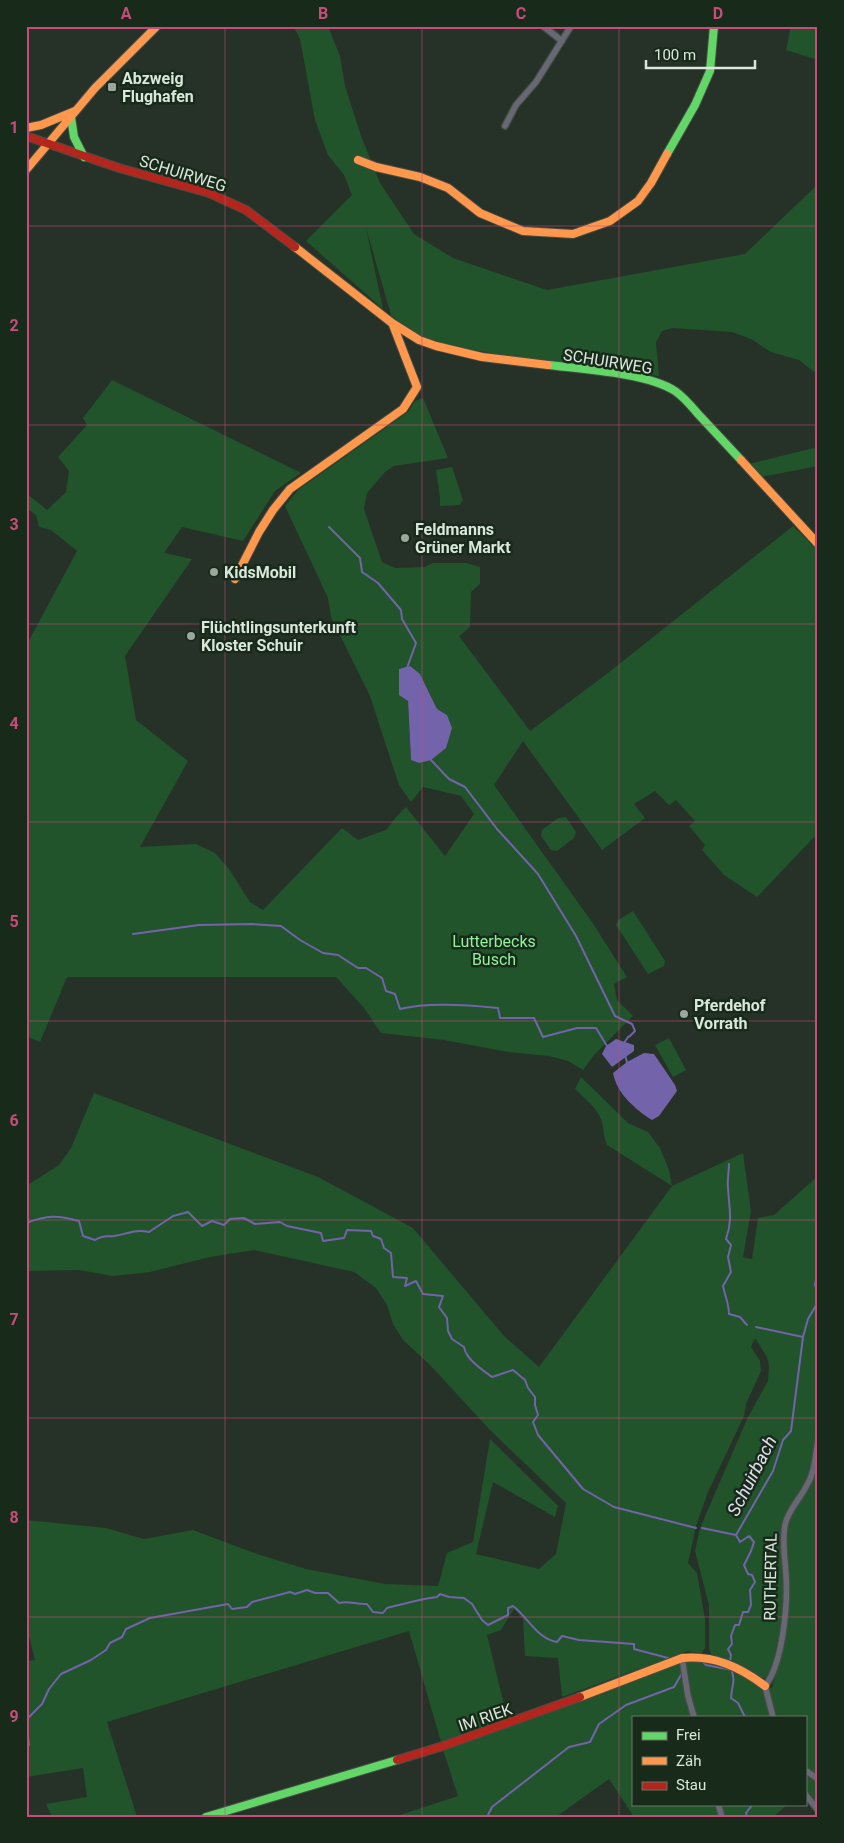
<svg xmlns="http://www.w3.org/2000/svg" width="844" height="1843" viewBox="0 0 844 1843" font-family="Roboto,sans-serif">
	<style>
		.green { fill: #21542b; fill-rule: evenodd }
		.water { fill: #7263aa }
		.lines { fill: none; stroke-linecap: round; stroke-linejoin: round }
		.stream { stroke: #7263aa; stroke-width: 2 }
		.street-casing { stroke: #444d45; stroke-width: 8 }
		.fast-casing { stroke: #444d45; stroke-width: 10 }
		.slow-casing { stroke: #444d45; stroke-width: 10 }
		.jam-casing { stroke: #444d45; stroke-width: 10 }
		.street { stroke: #676873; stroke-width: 5.5 }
		.fast { stroke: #63d668; stroke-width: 8 }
		.slow { stroke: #ff974d; stroke-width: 8 }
		.jam { stroke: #b3261e; stroke-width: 8 }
		.grid { fill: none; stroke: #c84c7b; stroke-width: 1; stroke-opacity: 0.55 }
		.poi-dot { fill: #9ba79c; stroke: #182b1a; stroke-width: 2 }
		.labels { text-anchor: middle; stroke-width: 5; stroke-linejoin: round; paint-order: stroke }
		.poi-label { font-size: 16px; font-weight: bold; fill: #dae6db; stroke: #182b1a; text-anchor: start }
		.street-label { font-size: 16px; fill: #dae6db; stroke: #182b1a }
		.park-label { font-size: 16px; fill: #90f39d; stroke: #182b1a }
		.water-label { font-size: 18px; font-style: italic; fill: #e0dcf2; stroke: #182b1a }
		.neatline { fill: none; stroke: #c84c7b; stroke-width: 2 }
		.grid-label { font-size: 16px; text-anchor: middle; font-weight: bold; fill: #c84c7b }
	</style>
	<rect width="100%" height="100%" fill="#263128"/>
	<path class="green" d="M293 26H328L340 56 345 86 361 136 380 183 414 234 453 258 547 290 745 254 818 184V375L799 360 771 352 751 339 732 332 672 328 662 331 656 342 659 376 552 361 551 366C537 363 524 359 510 356 469 349 422 346 391 315L366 228 383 309 306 241 352 195 344 175 328 155 315 120 300 39Z
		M791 26H818V60L786 50Z
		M112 380 301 473 275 491 243 541 182 527 164 553 192 559 125 656 136 720 188 761 140 847 196 844 215 853 229 869 250 902 263 910 342 828 358 840 386 830 397 816 406 807 445 856 474 814 461 796 423 787 411 802 399 785 370 696 331 617 328 598 285 506 298 490 408 412 415 401 423 398 448 458 394 466 385 472 367 493 364 509 382 562 395 568 425 567 433 563H466L480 567V584L471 592 470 627 459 636 530 731 608 673 793 526 818 551V833L757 897 724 875 702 850 705 845 689 826 695 821 676 800 669 805 655 791 634 804 645 818 602 850 523 741 494 785 592 922 627 977 614 984 617 1000 633 1016 594 1055 583 1070 568 1061 549 1056 508 1052 444 1040 381 1033 364 1008 336 977H67L40 1042 26 1036V646L77 551 51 530 39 527 36 515 26 508V493L47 510 66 492 69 471 58 457 87 425 83 418ZM420 674 437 709 447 715 411 760 408 701Z
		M818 447V466L761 477 749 464Z
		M452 467 463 500 460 505 440 506V497L436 470Z
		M566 817 576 832 574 838 557 851 551 850 541 836 542 830 558 818Z
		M633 911 665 961 664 966 648 974 616 925 618 920Z
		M669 1038 686 1070 673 1077 655 1045Z
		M581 1077 628 1123 648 1132 660 1148 669 1170 672 1186 743 1153 751 1211 743 1257 752 1259 758 1218 774 1215 818 1176V1428L811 1473 813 1479 818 1460V1804L805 1790V1717H633V1804H716L720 1817H634L609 1779 556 1817H394L458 1796 443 1750 676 1662 680 1663 683 1669 688 1660C703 1659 720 1663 733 1670 747 1677 757 1685 772 1688L780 1655 785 1622 784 1585 781 1623 771 1675 764 1678 758 1677 750 1671 734 1664 712 1657 709 1648V1605L695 1551 700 1528 747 1419 768 1381 769 1366 767 1357 755 1338 751 1347 760 1361 761 1371 746 1404 744 1416 708 1492 696 1526 688 1563 697 1573 705 1619V1648L701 1654 688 1651 562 1697 558 1658 525 1656 523 1619 514 1609 501 1630 487 1635 507 1717 441 1742 409 1631 107 1722 137 1817H52L46 1804 87 1797 83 1768 26 1777V1661L35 1660 26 1625V1520L106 1528 144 1539 193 1530 257 1554 306 1569 385 1584 438 1586 447 1553 473 1542 490 1439 558 1506 555 1517 493 1482 476 1554 539 1569 556 1554 566 1503 489 1429 430 1365 403 1340 393 1324 387 1305 376 1288 354 1272 254 1250 210 1257 150 1272 113 1276 79 1270 26 1271V1186L59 1165 71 1148 94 1093 318 1177 413 1228 504 1336 539 1367 672 1186 607 1145C603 1137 604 1127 601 1119 596 1107 583 1097 575 1089Z
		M721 1804H788L773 1817H724Z"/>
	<path class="water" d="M410 666 420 674 437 709 447 715 452 728 446 748 431 760 419 763 411 760 408 701 399 695V669Z
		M616 1039 634 1045V1051L612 1067 602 1054 606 1046Z
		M644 1053 654 1054 675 1085 677 1091 659 1116 652 1120C635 1109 617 1094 613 1073L627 1062Z"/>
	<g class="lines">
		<path class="stream" d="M329 527 360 558 362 572 378 583 401 610 402 619 416 643 407 668
			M431 760 449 779 465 787 497 829 538 874 576 936 615 1016 632 1024 635 1031 630 1036 628 1037 624 1043
			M133 934 199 925 252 924 281 926 300 940 323 953 338 955 358 968H366L382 978 386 991 395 994 400 1009C427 1002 470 1005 498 1008L500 1018H534L543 1037 577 1028H596L607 1046
			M625 1055 627 1062
			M729 1164C729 1172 727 1180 728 1188 729 1207 733 1220 726 1239L731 1245 728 1257 731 1272 723 1286C725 1296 729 1304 729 1314L740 1317 747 1325
			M26 1223C48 1215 57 1215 79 1221L83 1236 95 1240C103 1235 106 1237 114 1236 127 1234 136 1229 149 1232L173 1216 188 1212 202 1226 212 1221 224 1225 230 1219 244 1218 255 1224 280 1222 287 1226 321 1233 323 1241 344 1238 347 1230 371 1231 373 1236 381 1239 384 1248 391 1253 393 1277 407 1278 405 1286 416 1281 423 1294 443 1296 439 1307 447 1318 448 1331 452 1339 464 1347C466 1359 482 1370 492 1377L513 1370 525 1380 528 1388 535 1397V1405L538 1415 533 1422 538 1435 583 1489 614 1507 696 1528
			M818 1269 815 1285 818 1292
			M756 1327 803 1337
			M702 1528 736 1535
			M695 1661 703 1662 706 1665 732 1670
			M730 1661 731 1655 728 1649 732 1644 731 1636 735 1625H739L743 1612H748L751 1605 750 1590 755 1582 752 1575 748 1574 744 1565 751 1551 754 1542 749 1536 740 1542 736 1535 773 1471 783 1440 791 1431 803 1337 808 1319 818 1302
			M731 1668C736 1683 732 1683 731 1698L738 1703 745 1717
			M26 1720 42 1704 49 1689 61 1674 91 1660 106 1650 110 1643 122 1637 126 1629 150 1618 228 1604 232 1609 247 1607 252 1602 290 1592 295 1594 307 1590 315 1593H328L339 1603C348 1600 357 1605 367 1604L373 1612 383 1613 387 1608C404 1604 420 1599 437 1597L440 1594 449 1597 464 1598 472 1604 482 1620 488 1625 508 1615V1608L513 1606C528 1617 537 1639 557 1642L562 1636 579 1640 634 1644V1649L668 1658
			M26 1722 29 1745
			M487 1817 492 1807 569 1747 590 1742 599 1724 626 1705 674 1687 682 1673
			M747 1817 746 1813 753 1804"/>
		<defs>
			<path id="street" d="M543 26 562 41
				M505 126 516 105 536 82 571 26
				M682 1658 688 1696 694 1717
				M773 1717 765 1686C783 1664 788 1603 786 1575 785 1558 782 1541 785 1525 788 1510 800 1499 807 1485 815 1472 815 1456 818 1441
				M805 1770 818 1779
				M805 1794 818 1810
				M718 1804 722 1817"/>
			<path id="fast" d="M71 117 74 137 84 157
				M667 154 695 105 710 71 714 26
				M548 365C581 369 648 373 675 391 684 397 692 407 699 415 713 430 727 445 741 460
				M206 1817 397 1760"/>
			<path id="slow" d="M26 128 41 125 75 111
				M358 160 376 167 420 177 448 188 480 213 523 231 573 234 610 221 638 201 651 183 667 154
				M26 170 95 88 157 26
				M295 247 392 323 419 340 436 346 482 357 548 365
				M741 460 818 544
				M235 579 259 532 273 510 290 489 403 409 417 387 393 325
				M580 1697 682 1658C714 1655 740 1667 765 1686"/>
			<path id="jam" d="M26 136 119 168 209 193 246 210 295 247
				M397 1760 443 1746 580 1697"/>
		</defs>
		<use href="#street" class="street-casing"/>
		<use href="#fast" class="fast-casing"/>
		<use href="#slow" class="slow-casing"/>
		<use href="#jam" class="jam-casing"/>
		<use href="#street" class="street"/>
		<use href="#fast" class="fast"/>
		<use href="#slow" class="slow"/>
		<use href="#jam" class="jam"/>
	</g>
	<path class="grid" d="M225 26V1817M422 26V1817M619 26V1817M26 226H818M26 425H818M26 624H818M26 822H818M26 1021H818M26 1220H818M26 1418H818M26 1617H818"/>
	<g class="poi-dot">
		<rect x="107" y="82" width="10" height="10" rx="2.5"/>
		<circle cx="405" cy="538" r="5"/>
		<circle cx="214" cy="572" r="5"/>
		<circle cx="191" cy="636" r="5"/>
		<circle cx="684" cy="1014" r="5"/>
	</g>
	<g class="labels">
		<g class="poi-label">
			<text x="122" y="84">Abzweig<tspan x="122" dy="18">Flughafen</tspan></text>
			<text x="415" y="535">Feldmanns<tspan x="415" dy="18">Grüner Markt</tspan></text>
			<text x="224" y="578">KidsMobil</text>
			<text x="201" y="633">Flüchtlingsunterkunft<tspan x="201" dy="18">Kloster Schuir</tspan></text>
			<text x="694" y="1011">Pferdehof<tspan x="694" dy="18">Vorrath</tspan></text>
		</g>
		<g class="street-label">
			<text transform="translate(183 173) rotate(17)" y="6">SCHUIRWEG</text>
			<text transform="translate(608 361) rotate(9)" y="6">SCHUIRWEG</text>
			<text transform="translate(770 1577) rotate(-89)" y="6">RUTHERTAL</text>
			<text transform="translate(485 1717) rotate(-19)" y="6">IM RIEK</text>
		</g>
		<g class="park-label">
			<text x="494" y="947">Lutterbecks<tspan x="494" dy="18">Busch</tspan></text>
		</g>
		<g class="water-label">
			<text transform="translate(752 1476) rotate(-63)" y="6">Schuirbach</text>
		</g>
	</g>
	<rect width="844" height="1843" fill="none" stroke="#182b1a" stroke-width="55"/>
	<rect x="632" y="1716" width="175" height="90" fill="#182b1a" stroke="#667667"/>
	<rect x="642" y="1732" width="25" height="8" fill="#63d668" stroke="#667667"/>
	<text x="676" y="1740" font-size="15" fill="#dae6db">Frei</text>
	<rect x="642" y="1757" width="25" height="8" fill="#ff974d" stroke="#667667"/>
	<text x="676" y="1766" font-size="15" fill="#dae6db">Zäh</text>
	<rect x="642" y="1782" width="25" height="8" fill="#b3261e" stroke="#667667"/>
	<text x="676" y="1790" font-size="15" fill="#dae6db">Stau</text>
	<path d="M646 60v8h109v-8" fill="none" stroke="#dae6db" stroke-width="2.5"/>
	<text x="654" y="60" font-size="15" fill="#dae6db" stroke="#182b1a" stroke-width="4" paint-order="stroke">100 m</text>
	<rect x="28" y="28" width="788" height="1788" class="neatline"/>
	<g class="grid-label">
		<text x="126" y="19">A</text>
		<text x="323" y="19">B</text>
		<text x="521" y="19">C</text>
		<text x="718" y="19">D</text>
		<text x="14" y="133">1</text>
		<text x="14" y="331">2</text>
		<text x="14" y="530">3</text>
		<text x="14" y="729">4</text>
		<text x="14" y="927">5</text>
		<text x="14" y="1126">6</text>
		<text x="14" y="1325">7</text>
		<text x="14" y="1523">8</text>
		<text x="14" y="1722">9</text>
	</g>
</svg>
